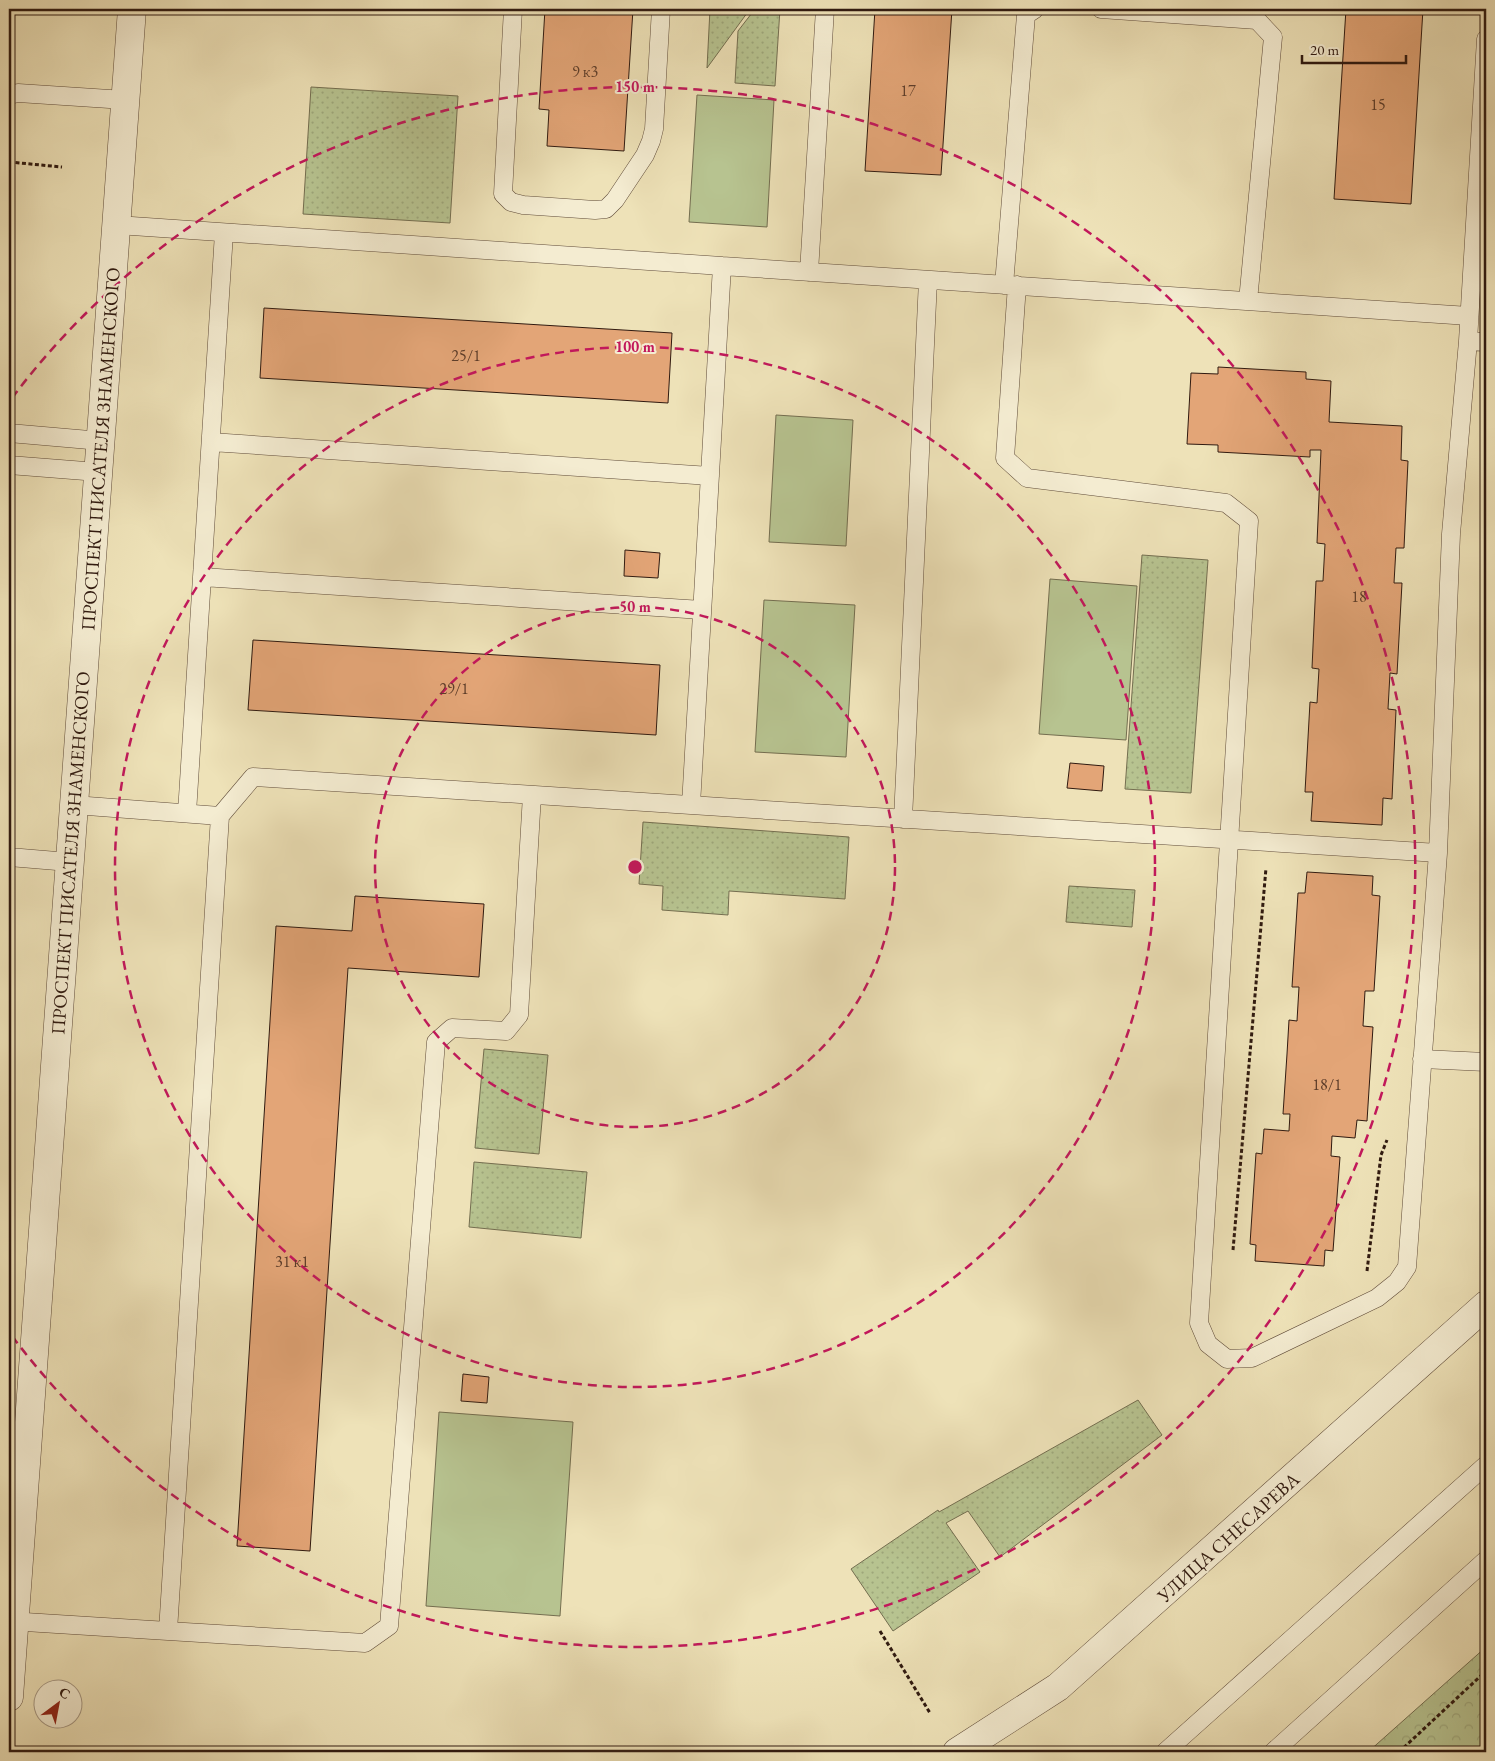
<svg xmlns="http://www.w3.org/2000/svg" width="1495" height="1761" viewBox="0 0 1495 1761" font-family="'EB Garamond',serif">
	<style>
		.forest { fill: url(#forest-crowns); stroke: #746e50 }
		.park { fill: url(#park-dots); stroke: #746e50 }
		.garden { fill: #b7c390; stroke: #746e50 }
		.building { fill: #e3a577; stroke: #301a10 }
		.lines { fill: none; stroke-linecap: round; stroke-linejoin: round }
		.service-casing { stroke: #604c3a; stroke-width: 19 }
		.minor-casing { stroke: #604c3a; stroke-width: 29 }
		.path { stroke: #301a10; stroke-width: 3; stroke-dasharray: 4 2.5; stroke-linecap: butt }
		.service { stroke: #f4ecd1; stroke-width: 18 }
		.minor { stroke: #f4ecd1; stroke-width: 28 }
		.ring { fill: none; stroke: #c2185b; stroke-width: 2.5; stroke-dasharray: 9 6 }
		.labels { text-anchor: middle; stroke-width: 4; stroke-linejoin: round; paint-order: stroke }
		.number-label { font-size: 16px; fill: #5d3d2a }
		.street-label { font-size: 19px; fill: #301a10; stroke: #f4ecd1 }
		.centre { fill: #c2185b; stroke: #f4ecd1; stroke-width: 2.5 }
		.ring-label { font-size: 15px; text-anchor: middle; font-weight: bold; fill: #c2185b; stroke: #f4ecd1; stroke-width: 4; stroke-linejoin: round; paint-order: stroke }
	</style>
	<defs>
		<pattern id="forest-crowns" width="20" height="18" patternUnits="userSpaceOnUse" patternTransform="scale(1.25)"><rect width="20" height="18" fill="#b7c390"/><path d="M2 6a3 3 0 1 1 6 0M12 15a3 3 0 1 1 6 0" fill="none" stroke="#9ea77b"/></pattern>
		<pattern id="park-dots" width="8" height="8" patternUnits="userSpaceOnUse" patternTransform="scale(1.25)"><rect width="8" height="8" fill="#b7c390"/><path d="M2 2h.1M6 6h.1" fill="none" stroke="#9ea77b" stroke-width="1.8" stroke-linecap="round"/></pattern>
	</defs>
	<rect width="100%" height="100%" fill="#eee2b8"/>
	<filter id="stains"><feTurbulence type="fractalNoise" baseFrequency=".004" numOctaves="4"/><feColorMatrix values="0 0 0 0 .2 0 0 0 0 .09 0 0 0 0 .02 0 0 0 .5 -.17"/></filter>
	<radialGradient id="worn" r=".72"><stop offset=".6" stop-color="#630" stop-opacity="0"/><stop offset="1" stop-color="#630" stop-opacity=".3"/></radialGradient>
	<path class="forest" d="M1486 1647V1752H1368Z"/>
	<path class="park" d="M710 9H750L707 68Z
		M755 9H780L775 86 735 83 738 31Z
		M311 87 458 96 450 223 303 214Z
		M1142 555 1208 560 1191 793 1125 789Z
		M643 822 849 837 845 899 729 891 728 915 662 910 663 886 639 884Z
		M1069 886 1135 890 1132 927 1066 922Z
		M484 1049 548 1055 539 1154 475 1148Z
		M474 1162 587 1172 581 1238 469 1227Z
		M1138 1400 1162 1435 1000 1557 968 1511 946 1523 980 1572 893 1631 851 1569 938 1510 939 1512Z"/>
	<path class="garden" d="M697 95 774 100 767 227 689 222Z
		M776 415 853 420 846 546 769 542Z
		M1050 579 1137 586 1126 740 1039 734Z
		M764 600 855 605 846 757 755 752Z
		M439 1412 573 1422 560 1616 426 1606Z"/>
	<path class="building" d="M545 9H633L624 151 547 146 549 110 539 109Z
		M875 9H952L941 175 865 171Z
		M1346 9H1423L1411 204 1334 199Z
		M264 308 672 333 668 403 260 378Z
		M1218 367 1306 372V379L1331 381 1329 422 1402 426 1401 460 1408 461 1404 548H1396L1394 583H1402L1397 674 1390 673 1388 709 1396 710 1392 799 1383 798 1382 825 1311 821 1313 792H1305L1310 702 1317 703 1319 669 1312 668 1316 581H1323L1325 544 1317 543 1321 450H1310V457L1218 452V445L1187 444 1191 373 1218 374Z
		M625 550 660 553 658 578 624 576Z
		M253 640 660 665 656 735 248 710Z
		M1070 763 1104 766 1102 791 1067 788Z
		M1307 872 1373 876 1372 895 1380 896 1374 991H1365L1363 1026 1373 1027 1367 1121 1357 1120 1355 1138 1332 1136 1331 1156 1340 1157 1333 1251 1325 1250 1324 1266 1255 1261 1256 1245 1250 1244 1256 1153 1262 1154 1264 1129 1289 1131 1290 1114H1283L1287 1054 1289 1020 1297 1021 1299 987H1292L1298 893H1305Z
		M355 896 484 904 479 977 348 968 310 1551 237 1546 276 926 352 931Z
		M463 1374 489 1377 487 1403 461 1401Z"/>
	<g class="lines">
		<defs>
			<path id="service" d="M513 9 503 194 511 202 523 205 595 210 606 209 615 200 645 155 651 141 654 129 661 9
				M1101 9 1257 20 1273 37 1248 301
				M9 95 18 93 125 100
				M117 225 722 266
				M809 272 825 9
				M1004 285 1026 15 1035 9
				M1017 285 1005 458 1027 478 1226 503 1249 521 1199 1323 1208 1344 1227 1359 1252 1358 1377 1298 1397 1282 1407 1267 1438 853 1451 534 1468 341 1486 39
				M1468 341 1486 342
				M9 433 101 441
				M211 442 710 476
				M9 465 98 472
				M202 577 224 233
				M74 805 220 816 253 777 1438 853
				M691 805 722 266 1469 316
				M187 813 202 577 702 610
				M903 819 928 280
				M9 857 69 862
				M1422 1059 1486 1062
				M9 1621 168 1631 220 816
				M168 1631 365 1643 389 1626 436 1042 452 1028 506 1031 519 1015 532 795
				M1165 1752 1486 1465
				M1273 1752 1486 1560"/>
			<path id="minor" d="M9 1697 132 9
				M957 1752 1058 1687 1486 1305"/>
		</defs>
		<use href="#service" class="service-casing"/>
		<use href="#minor" class="minor-casing"/>
		<path class="path" d="M9 162 62 167
			M1233 1250 1266 868
			M1367 1271 1381 1155 1387 1140
			M880 1631 930 1713
			M1399 1752 1486 1671"/>
		<use href="#service" class="service"/>
		<use href="#minor" class="minor"/>
	</g>
	<g class="ring">
		<circle cx="635" cy="867" r="260"/>
		<circle cx="635" cy="867" r="520"/>
		<path d="M12 398A780 780 0 1 1 12 1336"/>
	</g>
	<g class="labels">
		<g class="number-label">
			<text x="585" y="77">9 к3</text>
			<text x="908" y="96">17</text>
			<text x="1378" y="110">15</text>
			<text x="466" y="361">25/1</text>
			<text x="1359" y="602">18</text>
			<text x="454" y="694">29/1</text>
			<text x="1327" y="1090">18/1</text>
			<text x="292" y="1267">31 к1</text>
		</g>
		<g class="street-label">
			<text transform="translate(100 449) rotate(-86)" y="7">ПРОСПЕКТ ПИСАТЕЛЯ ЗНАМЕНСКОГО</text>
			<text transform="translate(70 853) rotate(-86)" y="7">ПРОСПЕКТ ПИСАТЕЛЯ ЗНАМЕНСКОГО</text>
			<text transform="translate(1228 1537) rotate(-42)" y="7">УЛИЦА СНЕСАРЕВА</text>
		</g>
	</g>
	<circle cx="635" cy="867" r="8" class="centre"/>
	<g class="ring-label">
		<text x="635" y="92">150 m</text>
		<text x="635" y="352">100 m</text>
		<text x="635" y="612">50 m</text>
	</g>
	<rect width="1495" height="1761" fill="none" stroke="#eee2b8" stroke-width="30"/>
	<rect x="10" y="10" width="1475" height="1741" fill="none" stroke="#301a10" stroke-width="2.5"/>
	<rect x="15" y="15" width="1465" height="1731" fill="none" stroke="#301a10"/>
	<g transform="translate(58 1704) rotate(32)"><circle r="24" fill="#f4ecd1" stroke="#a69884"/>
	<path d="M0-4L9 19L0 12L-9 19Z" fill="#8f2418"/>
	<text y="-8" font-size="14" font-weight="bold" text-anchor="middle" fill="#301a10">С</text>
	</g>
	<path d="M1302 55v8h104v-8" fill="none" stroke="#301a10" stroke-width="2.5"/>
	<text x="1310" y="55" font-size="15" fill="#301a10" stroke="#f4ecd1" stroke-width="4" paint-order="stroke">20 m</text>
	<rect width="100%" height="100%" filter="url(#stains)"/>
	<rect width="100%" height="100%" fill="url(#worn)"/>
</svg>
